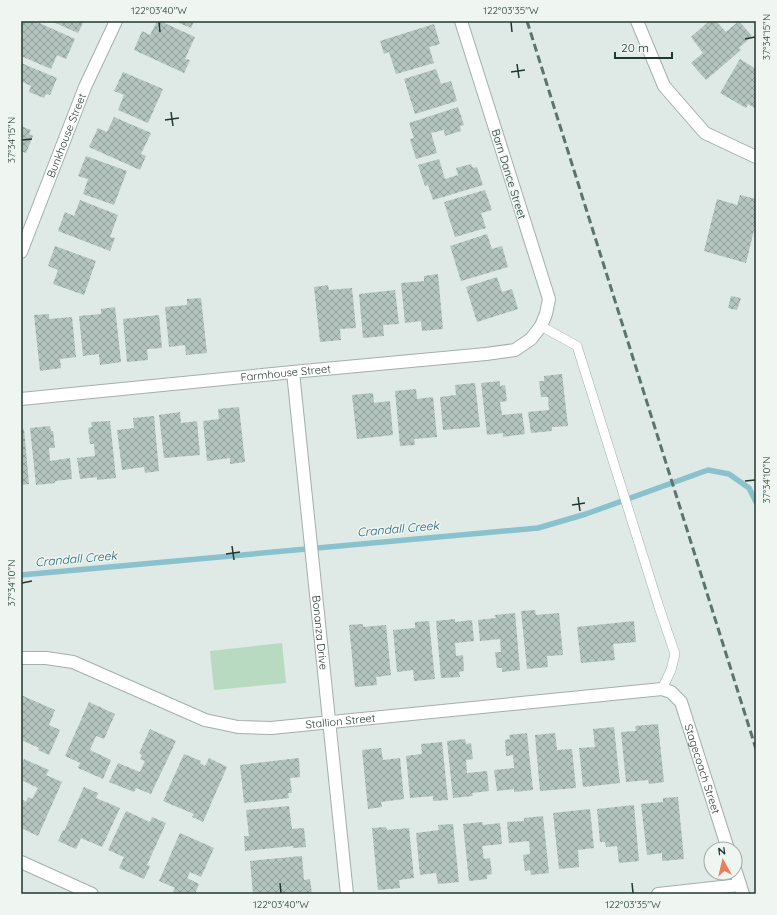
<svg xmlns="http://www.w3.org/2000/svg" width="777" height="915" viewBox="0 0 777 915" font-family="Quicksand,sans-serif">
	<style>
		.grass { fill: #b8dac1 }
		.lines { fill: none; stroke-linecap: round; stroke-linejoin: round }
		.stream { stroke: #89c2cc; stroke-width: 5.5 }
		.building { fill: url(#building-cross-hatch) }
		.lane-casing { stroke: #a2b0ac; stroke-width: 10 }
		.street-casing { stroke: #a2b0ac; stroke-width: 14 }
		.lane { stroke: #fff; stroke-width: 9 }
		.street { stroke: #fff; stroke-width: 12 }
		.rail { stroke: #5b746d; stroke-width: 3; stroke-dasharray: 8 4; stroke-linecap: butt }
		.ticks { fill: none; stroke: #213832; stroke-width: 1.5 }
		.labels { text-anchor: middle; stroke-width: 3; stroke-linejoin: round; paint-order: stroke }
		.street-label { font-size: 11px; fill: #213832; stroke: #eff6f2 }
		.water-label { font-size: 12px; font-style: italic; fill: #1e6271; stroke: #eff6f2 }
		.neatline { fill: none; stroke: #213832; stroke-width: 1.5 }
		.ticks-label { font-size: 10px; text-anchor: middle; fill: #213832 }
	</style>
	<defs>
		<pattern id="building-cross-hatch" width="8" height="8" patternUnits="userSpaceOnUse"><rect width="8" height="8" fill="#b4c4be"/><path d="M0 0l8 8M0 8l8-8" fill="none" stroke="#92a09b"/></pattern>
	</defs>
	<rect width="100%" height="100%" fill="#dfe9e5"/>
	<path class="grass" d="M282 643 286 683 214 690 210 651Z"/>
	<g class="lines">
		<path class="stream" d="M21 575 538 528 586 514 708 470 729 474 749 488 756 502"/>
	</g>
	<path class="building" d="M22 21H35L75 39 66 59 57 55 51 69 21 56V37L23 32 21 31V24Z
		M51 21H84L78 33Z
		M157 21H160L195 37 185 59 190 60 184 73 134 50 142 31 150 35Z
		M174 21H194L191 28Z
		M709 21H716L726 32 739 21 752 36 739 48 741 50 706 80 691 63 703 53 691 37Z
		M434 24 440 44 429 47 434 63 396 74 389 52 384 54 380 41Z
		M740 59 756 69V109L748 104 746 108 720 93Z
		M21 63 57 78 50 95 46 94 44 98 29 92 31 86 21 81Z
		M436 69 441 84 451 81 457 101 415 114 404 79Z
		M123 72 163 89 148 123 118 110 124 95 114 91Z
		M458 107 464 125 460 126 461 131 445 136 444 130 431 133 437 153 416 159 410 139 414 138 409 123Z
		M114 117 151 133 141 154 146 156 140 170 89 147 98 128 107 132Z
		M21 126 31 130 29 134 33 136 26 153 21 151Z
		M86 156 127 171 114 205 83 194 88 179 78 176Z
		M439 159 445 179 458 175 456 168 471 164 473 168 477 167 483 185 433 200 428 185 425 186 418 165Z
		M485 190 492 210 481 213 486 228 455 237 444 202Z
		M740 195 756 199V222L746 263 704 251 717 199 737 205Z
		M80 200 118 215 110 237 115 238 110 251 58 231 65 212 74 216Z
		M487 234 492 249 502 246 508 267 461 281 450 246Z
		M55 246 96 261 84 295 53 284 58 270 48 266Z
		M438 274 443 329 422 331 421 321 405 323 401 283 424 281V276Z
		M497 277 502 292 512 289 518 309 477 322 466 287Z
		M328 285 329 290 352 288 356 328 340 329 341 340 320 342 314 287Z
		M395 290 399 324 383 325 384 336 363 338 359 294Z
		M731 296 741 298 737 310 728 308Z
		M201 298 207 353 186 355 185 345 169 347 165 307 187 305V299Z
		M115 307 121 362 100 365 99 354 83 356 79 316 101 314V309Z
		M49 314V319L72 317 76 357 60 359 61 368 40 371 34 315Z
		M159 315 162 348 147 349 148 360 127 362 123 319Z
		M562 374 568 426 552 427V431L531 433 528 412 549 410 548 397H541L539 381H544V376Z
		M500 381V386L505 385 507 401 500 402 502 415 522 413 525 434 503 437V433L487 435 481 383Z
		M475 383 480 427 443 430 440 397 456 395 455 385Z
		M416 389 417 399 433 397 437 437 414 439 415 445 400 446 395 391Z
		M373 393 374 403 390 401 393 435 357 439 352 395Z
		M239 407 245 462 230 464V458L207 461 203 421 219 419 218 409Z
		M180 412 181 423 197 421 200 455 164 458 159 415Z
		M154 416 159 471 145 473 144 467 122 470 117 430 134 428 133 418Z
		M110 421 116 478 97 480V477L80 479 77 458 95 456 94 444H90L88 428 92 427 91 422Z
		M50 426 51 431H53L55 448H49L50 461 70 458 72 479 55 481V483L36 485 30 428Z
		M21 429H24L29 484 21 485Z
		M535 610 536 615 559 613 563 655 547 656 548 667 527 669 521 611Z
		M515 613 520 670 502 672V668H497L495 652H501L500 639 480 641 478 620 496 618 495 615Z
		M455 619V622L472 620 474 641 455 643 456 656 463 655 464 671 459 672 460 677 441 678 436 621Z
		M429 621 435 679 414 681 413 670 397 672 393 630 415 628V622Z
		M634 621 636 642 613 644 615 660 581 663 577 627Z
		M363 624V627L386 625 391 675 376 677 377 685 355 687 349 625Z
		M21 695 55 710 49 725 60 730 49 755 38 750 39 748 21 740Z
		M89 702 115 714 104 739 96 736 90 750 111 760 103 779 78 768 80 763 65 756Z
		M658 724 664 782 649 784 648 780 626 782 621 732 636 731 635 726Z
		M614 727 620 783 583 787 579 748 595 747 593 729Z
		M150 729 176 741 151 794 136 788 134 792 109 782 118 763 140 772 145 761 140 759 142 755 139 753Z
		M527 733 533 790 514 792V789L497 791 494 770 514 768 513 755 506 756 505 740 510 739 509 735Z
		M555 733 557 750 572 749 576 788 540 791 535 735Z
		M465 739 466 744 471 743 473 759 466 760 467 773 487 771 489 791 472 793 473 796 453 798 447 741Z
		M442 742 448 800 433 801V796L410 798 406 756 422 754 421 744Z
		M381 748 383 760 400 758 404 799 381 802 382 807 368 809 362 750Z
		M184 754 201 761 200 763 205 766 209 758 227 767 203 822 192 817 194 814 163 801Z
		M299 758 300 777 290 778 292 793H288L289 798 244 803 240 765Z
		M24 759 49 770 46 775 62 782 38 836 21 828V804L23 800 26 802 28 797 32 799 38 788 21 780V766Z
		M84 787 98 793 96 798 120 808 102 847 81 838 76 849 58 841 63 830 64 831Z
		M678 797 684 859 662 861V853L647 855 641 804 663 802V798Z
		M634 805 639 861 619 863 617 846 606 847 605 842H600L597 809Z
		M289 806 292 829 304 828 306 847 293 848V846L245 851 244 836H249L246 810Z
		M590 809 594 848 578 850 579 867 559 869 553 813Z
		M126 811 150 822 152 817 166 823 147 865 150 866 144 879 119 868 124 857 108 850Z
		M543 816 549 873 531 875 530 870 525 871 523 855 530 854 529 841 509 843 507 822 524 821V818Z
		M482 822 483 825 500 823 502 844 482 846 484 859 490 858 492 874 487 875V879L469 881 463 824Z
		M453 824 459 882 438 884 436 873 420 875 416 833 439 830 438 825Z
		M386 827 387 830 409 828 414 878 399 880 400 888 378 890 372 828Z
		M180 833 214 848 201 877 190 872 187 878 199 884 195 894H172L175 888 159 881Z
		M302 856 304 880 310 879 312 894H253L250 861Z"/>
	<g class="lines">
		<defs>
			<path id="lane" d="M541 326 577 346 659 607 675 654 671 670 662 689"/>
			<g id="street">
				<path d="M637 21 664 86 705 133 756 157"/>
				<path id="s1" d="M21 252 85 87 116 21"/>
				<path id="s2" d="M293 372 347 894"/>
				<path id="s3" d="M21 399 303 371 486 354 515 350 531 339 541 326 546 314 549 299 461 21"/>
				<path id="s4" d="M21 658H46L73 662 205 720 238 727 271 728 662 689 671 692 681 702 728 849"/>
				<path d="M21 862 92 894"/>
				<path d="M735 869 743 894"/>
				<path d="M658 894 740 885"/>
			</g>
		</defs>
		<use href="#lane" class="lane-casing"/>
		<use href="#street" class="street-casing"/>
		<use href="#lane" class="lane"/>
		<use href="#street" class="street"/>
		<path class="rail" d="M527 21 756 749"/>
	</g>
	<path class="ticks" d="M159 22 160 32M511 22 512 32M745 39 755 37M517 64 519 78M511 72 525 70M171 112 173 126M165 120 179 118M22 140 32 139M745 481 755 480M578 497 580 511M572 505 585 503M232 546 234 560M226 554 240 552M22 583 32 581M280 883 281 893M632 883 633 893"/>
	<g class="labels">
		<g class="street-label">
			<text dy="4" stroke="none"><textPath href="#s1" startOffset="125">Bunkhouse Street</textPath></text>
			<text transform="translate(509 174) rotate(73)" y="4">Barn Dance Street</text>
			<text dy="4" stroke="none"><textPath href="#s3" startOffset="266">Farmhouse Street</textPath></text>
			<text dy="4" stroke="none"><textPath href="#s2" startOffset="262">Bonanza Drive</textPath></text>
			<text dy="4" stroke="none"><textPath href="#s4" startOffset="333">Stallion Street</textPath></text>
			<text dy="4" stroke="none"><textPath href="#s4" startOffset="750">Stagecoach Street</textPath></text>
		</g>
		<g class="water-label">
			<text transform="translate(398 529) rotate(-5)" y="4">Crandall Creek</text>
			<text transform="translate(76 559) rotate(-5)" y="4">Crandall Creek</text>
		</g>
	</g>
	<rect width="777" height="915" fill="none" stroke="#eff6f2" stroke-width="44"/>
	<g transform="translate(723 861) rotate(352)"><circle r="19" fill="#eff6f2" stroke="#9daaa5"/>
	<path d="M0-3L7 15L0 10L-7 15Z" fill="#eb7f5b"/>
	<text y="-6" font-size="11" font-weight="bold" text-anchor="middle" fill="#213832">N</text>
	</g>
	<path d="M615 52v6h57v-6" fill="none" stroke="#213832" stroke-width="2"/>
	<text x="621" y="52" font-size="12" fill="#213832" stroke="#eff6f2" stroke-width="3" paint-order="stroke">20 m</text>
	<rect x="22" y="22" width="733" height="871" class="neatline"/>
	<g class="ticks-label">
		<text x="159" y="14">122°03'40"W</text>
		<text x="511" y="14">122°03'35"W</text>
		<text transform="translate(766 37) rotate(-90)" y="4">37°34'15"N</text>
		<text transform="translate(11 140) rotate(-90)" y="4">37°34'15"N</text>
		<text transform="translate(766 480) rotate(-90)" y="4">37°34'10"N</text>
		<text transform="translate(11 583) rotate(-90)" y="4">37°34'10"N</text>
		<text x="281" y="908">122°03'40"W</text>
		<text x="633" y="908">122°03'35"W</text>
	</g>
</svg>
